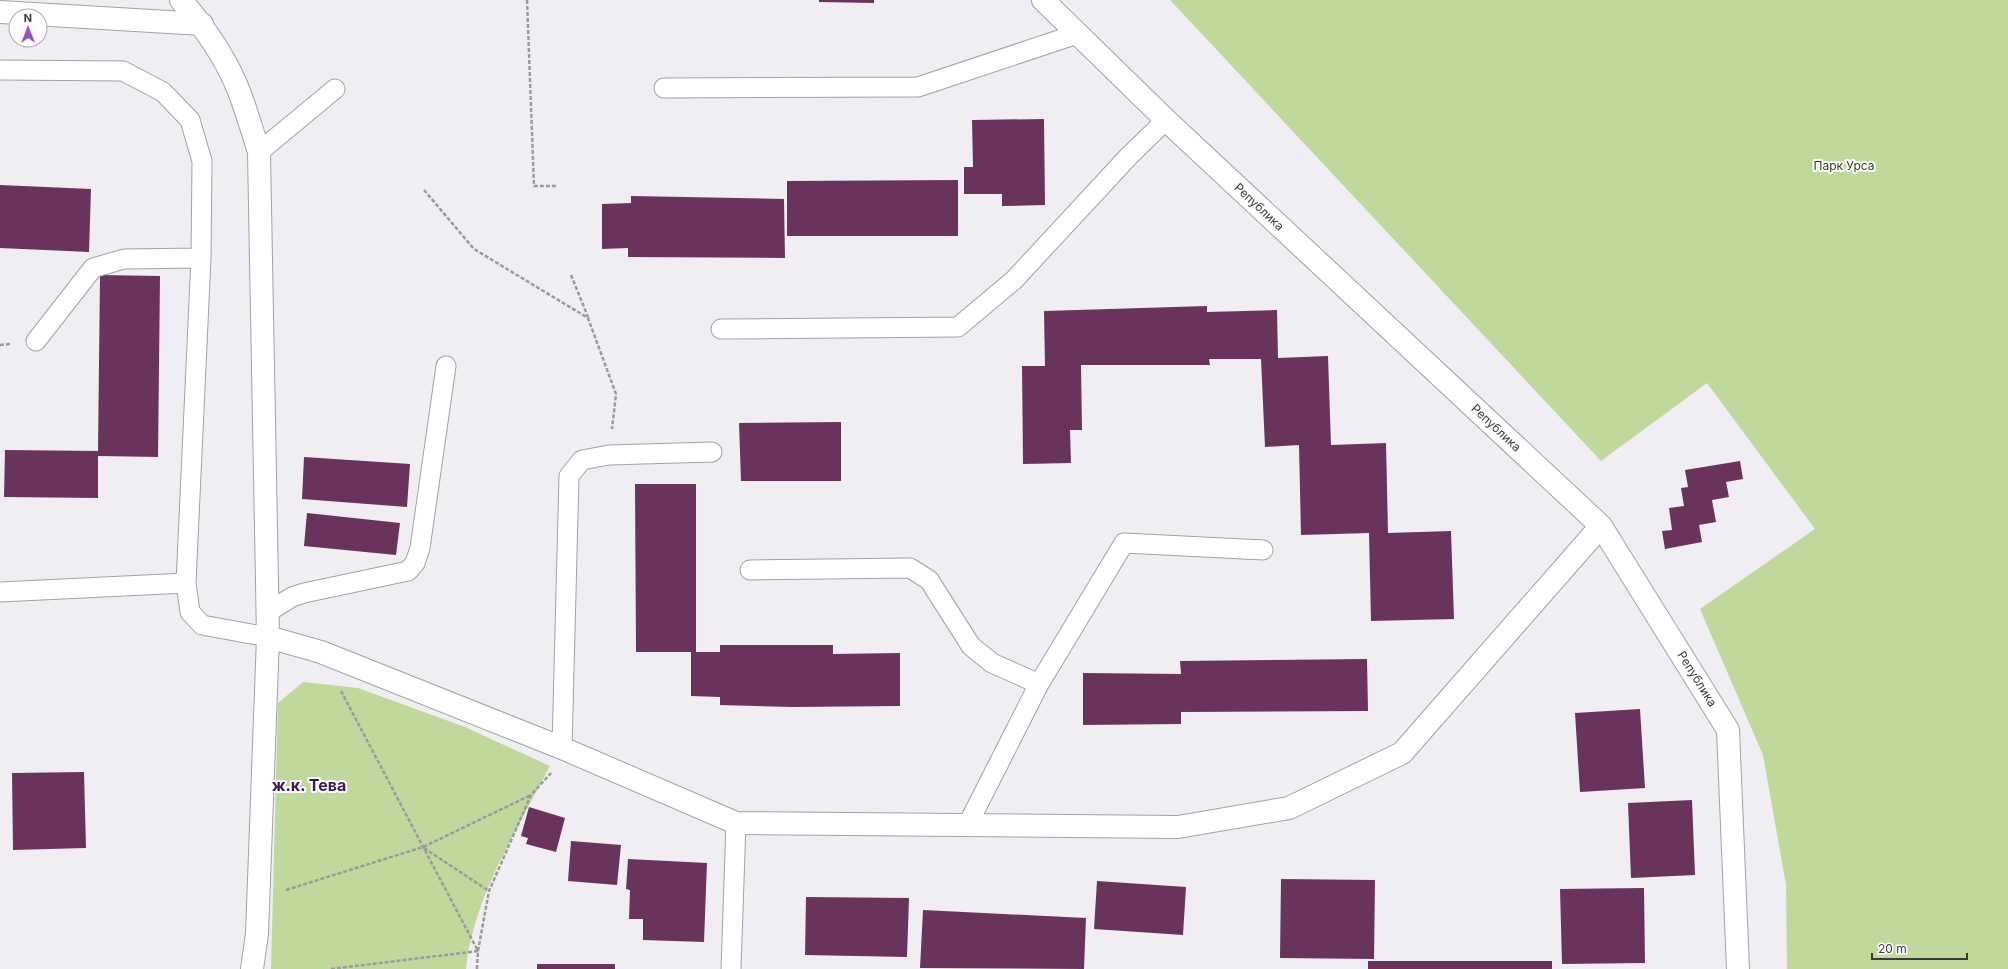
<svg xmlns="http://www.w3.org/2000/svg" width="2008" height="969" viewBox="0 0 2008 969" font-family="Inter,sans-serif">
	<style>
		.green { fill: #c1d89c }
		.building { fill: #6a335c }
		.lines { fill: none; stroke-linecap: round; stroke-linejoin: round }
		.lane-casing { stroke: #a2a1a4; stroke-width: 21 }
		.street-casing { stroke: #a2a1a4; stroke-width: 24 }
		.path { stroke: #9b999c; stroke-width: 2.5; stroke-dasharray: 4 2; stroke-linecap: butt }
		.lane { stroke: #fff; stroke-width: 19 }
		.street { stroke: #fff; stroke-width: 22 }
		.labels { text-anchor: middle; stroke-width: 4; stroke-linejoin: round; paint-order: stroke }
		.park-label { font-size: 12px; fill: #32410f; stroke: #fdfcff }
		.street-label { font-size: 12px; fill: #3b3a3b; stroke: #fdfcff }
		.district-label { font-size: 16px; font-weight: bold; fill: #3b1a52; stroke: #fdfcff }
	</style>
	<rect width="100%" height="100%" fill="#f0eef2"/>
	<path class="green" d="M1170 0H2008V969H1787L1786 885 1763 755 1700 609 1815 529 1707 383 1601 461Z
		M303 682 358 688 465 727 550 766C518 828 473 898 466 969H271L278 703Z"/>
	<path class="building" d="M819 0H874V3L819 2Z
		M1044 119 1045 205 1002 206V194H964V167H973L972 120Z
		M958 180V236H787V181Z
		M0 185 91 189 89 252 0 248Z
		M631 196 784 199 785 258 628 257V248L602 249V204L631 203Z
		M100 275 160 276 158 457 98 456V498L4 497 5 450 98 451Z
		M1207 306V312L1277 310 1278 358 1328 356 1331 445 1386 443 1388 533 1451 531 1454 619 1371 621 1369 533 1301 535 1299 445 1265 447 1261 359H1209L1210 365H1081L1082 430H1070L1071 463 1023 464 1022 366H1045L1044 311Z
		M841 422V481H741L739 423Z
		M304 457 410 464 407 507 302 499Z
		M1740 461 1743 479 1726 482 1729 497 1712 500 1716 522 1699 525 1702 542 1665 549 1662 531 1672 530 1669 508 1684 506 1681 488 1688 487 1685 470Z
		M635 484H696V652H720V645H833V654L900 653V706L793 707 720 705V697L691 696V652H636Z
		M307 513 400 523 396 555 304 546Z
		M1367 659 1368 711 1181 712V724L1083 725V673L1181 674 1180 661Z
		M1640 709 1645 788 1580 792 1575 713Z
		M84 772 86 848 13 850 12 773Z
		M1692 800 1695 875 1631 878 1628 803Z
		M529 807 565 818 556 852 526 844 528 838 521 836Z
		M571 841 621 845 617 885 568 881Z
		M628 859 707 863 704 942 643 940V919H629L630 890 626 889Z
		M1281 879 1375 880 1374 959 1280 958Z
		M1097 881 1186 887 1183 935 1094 929Z
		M1644 888 1645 963 1562 964 1560 889Z
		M806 897 909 898 907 957 805 955Z
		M923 910 1086 918 1084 969 920 968Z
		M1368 961H1552V969H1368Z
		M537 964H615V969H537Z"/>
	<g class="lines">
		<defs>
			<path id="lane" d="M0 70 123 71 163 92 190 120 202 161 201 258 186 583 190 612 202 625 268 637
				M664 88 918 87 1077 34
				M259 152 335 89
				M721 329 958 327 1014 280 1129 156 1166 120
				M36 341 93 268 124 259 201 258
				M750 570 910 568 929 580 971 646 992 663 1039 684
				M0 592 186 583
				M268 612 292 597 304 593 408 571 415 563 420 548 446 366
				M562 748 569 476 582 460 609 455 712 452
				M968 824 1039 684 1124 543 1263 550
				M731 969 736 823"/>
			<path id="street" d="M181 0C205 28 227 59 240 94 247 113 253 133 259 152L268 637 257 934 252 969
				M1043 0 1166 120 1601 526 1728 730 1738 969
				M0 12 202 24
				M268 637 321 652 562 748 736 823 1178 827 1289 808 1402 753 1601 526"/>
		</defs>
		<use href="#lane" class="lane-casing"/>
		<use href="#street" class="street-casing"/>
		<path class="path" d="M527 0 534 186H556
			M424 190 474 249 588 318 616 394 612 429
			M571 275 588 317
			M0 345 10 344
			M424 848 489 891
			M286 890 423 847 531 795
			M331 969 478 951 341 691
			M477 969 478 951 489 891 531 795 551 773"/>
		<use href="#lane" class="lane"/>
		<use href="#street" class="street"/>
	</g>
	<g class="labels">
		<g class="park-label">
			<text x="1844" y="170">Парк Урса</text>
		</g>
		<g class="street-label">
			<text transform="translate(1259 207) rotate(43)" y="4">Република</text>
			<text transform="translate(1496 428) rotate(43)" y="4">Република</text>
			<text transform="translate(1697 679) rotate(58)" y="4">Република</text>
		</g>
		<g class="district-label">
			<text x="309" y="791">ж.к. Тева</text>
		</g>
	</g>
	<g transform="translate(28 28) rotate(359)"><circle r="19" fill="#fdfcff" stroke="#afaeb1"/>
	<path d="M0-3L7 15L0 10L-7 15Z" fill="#9653c8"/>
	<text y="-6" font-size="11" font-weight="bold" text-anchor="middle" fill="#3b3a3b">N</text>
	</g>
	<path d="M1872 953v6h95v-6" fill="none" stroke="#3b3a3b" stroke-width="2"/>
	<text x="1878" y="953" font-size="12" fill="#3b3a3b" stroke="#fdfcff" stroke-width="3" paint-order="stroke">20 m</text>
</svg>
